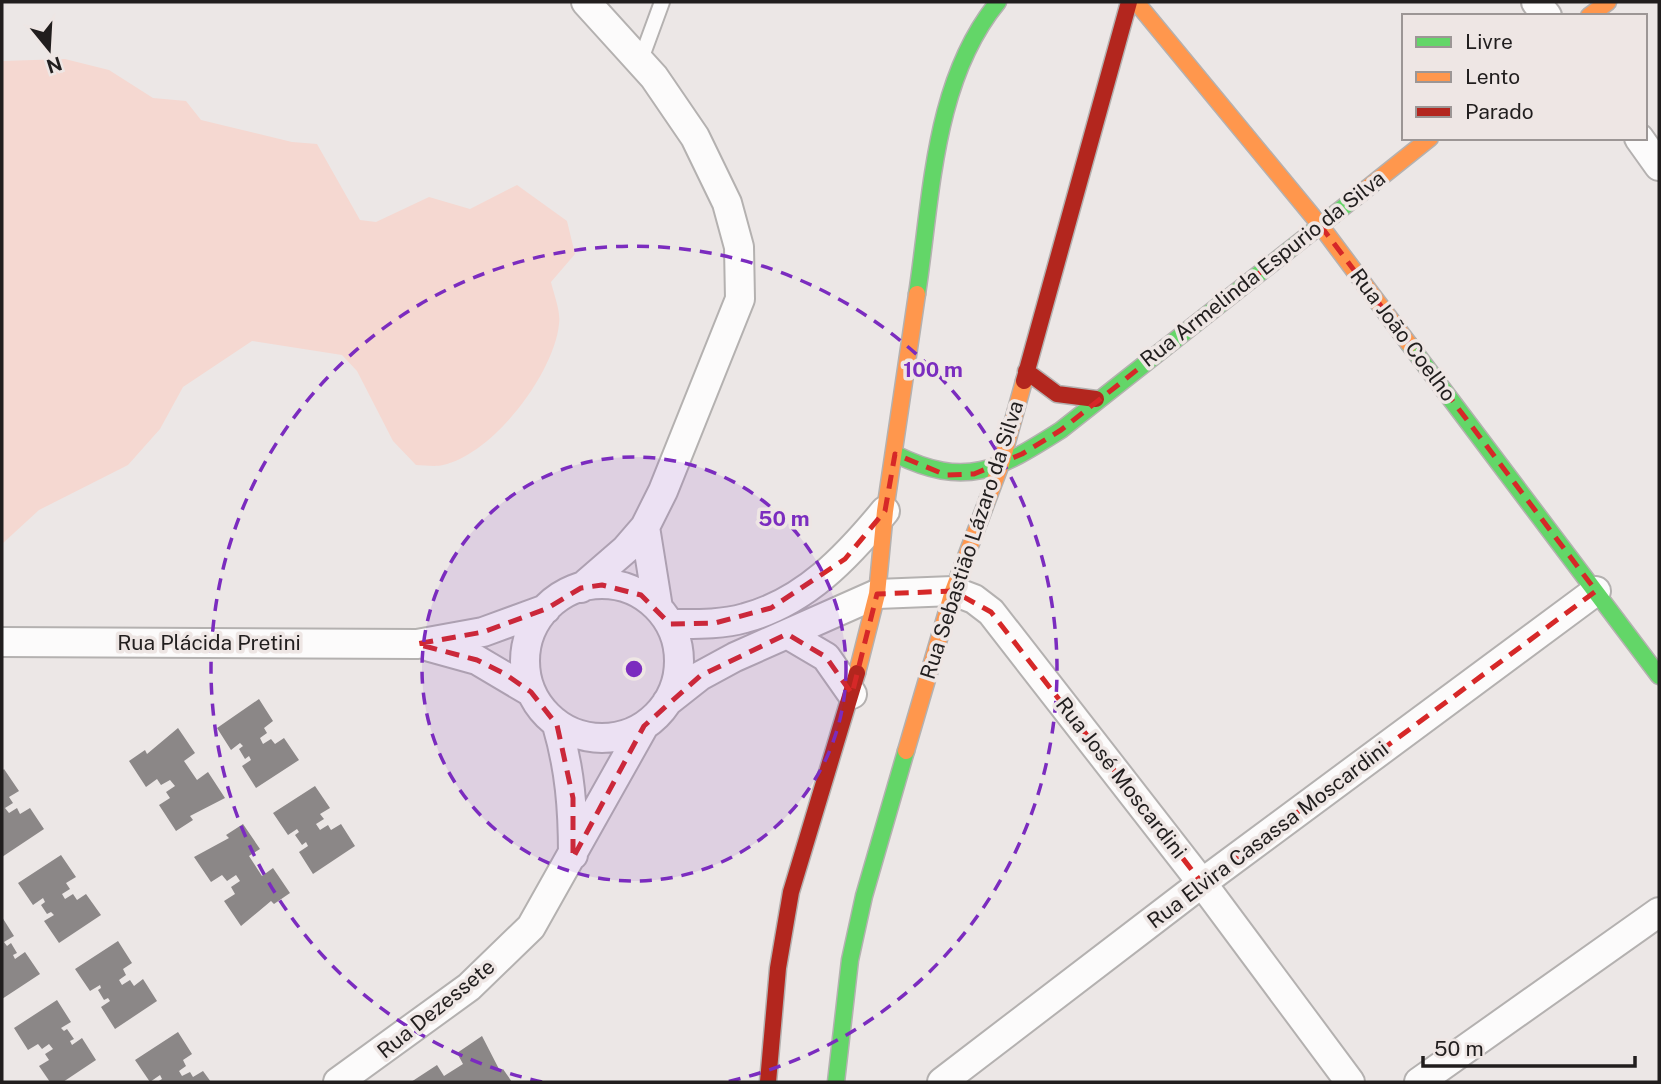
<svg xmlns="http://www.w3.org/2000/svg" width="1661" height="1084" viewBox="0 0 1661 1084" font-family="'Public Sans',sans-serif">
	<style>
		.green { fill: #f5d8d1 }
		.building { fill: #8b8787 }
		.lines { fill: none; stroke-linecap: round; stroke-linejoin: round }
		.lane-casing { stroke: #b4b1b0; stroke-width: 18 }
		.street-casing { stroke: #b4b1b0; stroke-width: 32 }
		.fast-casing { stroke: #b4b1b0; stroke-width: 19 }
		.slow-casing { stroke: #b4b1b0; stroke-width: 19 }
		.jam-casing { stroke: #b4b1b0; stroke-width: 19 }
		.lane { stroke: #fcfbfb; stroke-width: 14 }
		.street { stroke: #fcfbfb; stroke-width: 28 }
		.fast { stroke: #63d668; stroke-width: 16 }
		.slow { stroke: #ff974d; stroke-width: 16 }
		.jam { stroke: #b3261e; stroke-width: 16 }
		.marked { fill: none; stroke: #d62828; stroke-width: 5; stroke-dasharray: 14 9; stroke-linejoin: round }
		.ring { fill: none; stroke: #7b2cbf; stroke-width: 3.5; stroke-dasharray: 12 9 }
		.labels { text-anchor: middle; stroke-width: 7; stroke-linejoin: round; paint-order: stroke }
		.street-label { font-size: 21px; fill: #211e1e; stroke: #eee6e4 }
		.centre { fill: #7b2cbf; stroke: #eee6e4; stroke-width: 3.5 }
		.ring-label { font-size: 21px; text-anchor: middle; font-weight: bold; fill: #7b2cbf; stroke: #eee6e4; stroke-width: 7; stroke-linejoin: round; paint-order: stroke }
	</style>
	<rect width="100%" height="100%" fill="#ece7e6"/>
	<path class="green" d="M65 59 109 70 153 98 186 101 201 120 292 142 317 144 360 220 376 222 429 197 470 209 517 185 567 221 575 254 551 282C554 295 561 312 559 324 554 374 493 454 443 465 435 467 424 465 416 465L393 441 357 371 342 355 252 341 183 387 160 429 128 465 39 510 2 544V61Z"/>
	<path class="building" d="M259 699 273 721 264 728 267 733 260 738 263 744 271 739 275 744 284 738 299 760 256 788 242 766 251 760 249 756 245 759 239 749 243 746 240 743 231 750 217 728Z
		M178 728 195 753 184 761 197 780 208 772 225 798 190 816 193 820 176 831 159 805 170 798 166 792 175 786 170 780 161 785 157 779 146 787 129 761 145 750 147 754Z
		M4 769 19 791 9 797 13 803 5 808 9 813 17 808 20 814 30 808 44 829 2 857V771Z
		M315 786 330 808 320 814 324 819 316 824 320 830 328 825 331 830 341 824 355 846 313 874 299 852 308 846 306 842 302 845 295 835 299 832 297 829 288 835 273 813Z
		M243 824 260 849 249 856 262 876 273 868 290 893 274 904 271 901 241 926 224 901 235 894 231 887 240 881 236 875 227 881 222 875 211 882 194 857 229 838 226 835Z
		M61 855 76 877 66 883 70 889 62 894 65 899 73 894 77 900 86 894 101 915 59 943 44 921 54 915 51 912 47 914 41 905 45 902 43 898 33 905 18 883Z
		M2 917 14 936 4 942 7 946 11 943 17 953 13 955 15 959 25 952 40 974 2 999Z
		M118 941 132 963 123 969 126 975 119 980 122 985 130 980 134 986 143 979 157 1001 115 1029 101 1007 110 1001 108 998 104 1000 98 990 101 988 100 985 90 991 75 969Z
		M57 1000 71 1022 61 1028 64 1031 67 1029 74 1039 70 1041 72 1045 82 1038 96 1060 63 1082H50L39 1066 49 1060 45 1054 53 1049 49 1044 42 1049 38 1044 28 1050 14 1028Z
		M178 1032 192 1054 183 1060 186 1066 179 1071 182 1076 190 1072 193 1077 203 1071 211 1082H157L162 1079 160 1075 150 1082 135 1060Z
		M482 1036 500 1071 503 1069 512 1082H411L437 1065 444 1076 463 1064 457 1053Z"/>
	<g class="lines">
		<defs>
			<path id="lane" d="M640 62 662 2"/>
			<path id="street" d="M1536 2 1547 16
				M1639 138 1659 166
				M645 527 658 608
				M525 661a77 77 0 1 1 154 0a77 77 0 1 1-154 0Z
				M581 588 626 549 645 527 663 491 740 299 739 247 727 203 695 137 654 77 586 2
				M670 624C695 624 721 625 745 618 805 602 847 557 885 511
				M787 634 826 657 852 694
				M2 642 417 644 483 632 546 609
				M430 647 477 660 531 692
				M667 702 700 676 735 657 877 594 953 591 974 599 991 612 1202 883 1350 1082
				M557 725C570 769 573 809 573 855
				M338 1082 469 987 531 927 644 726
				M942 1082 1202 883 1596 591
				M1419 1082 1659 912"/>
			<path id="fast" d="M917 294C932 196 933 81 998 2
				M1409 344 1659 676
				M895 454C966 489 998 470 1061 430L1355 198
				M836 1082 850 960 864 896 906 751"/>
			<path id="slow" d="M1136 2 1320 225 1409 344
				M1589 16 1608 2
				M1355 198 1430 138
				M857 673 877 594 885 511 917 294
				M906 751 953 591 1001 464 1024 381"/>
			<path id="jam" d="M1026 371 1057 394 1096 399
				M1024 381 1129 2
				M768 1082 778 968 791 892 857 673"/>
		</defs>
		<use href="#lane" class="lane-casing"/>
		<use href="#street" class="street-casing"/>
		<use href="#fast" class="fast-casing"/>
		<use href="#slow" class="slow-casing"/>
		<use href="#jam" class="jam-casing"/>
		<use href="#lane" class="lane"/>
		<use href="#street" class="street"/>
		<use href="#fast" class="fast"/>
		<use href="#slow" class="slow"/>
		<use href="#jam" class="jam"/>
	</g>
	<path class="marked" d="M1320 225 1596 591 1202 883 991 612 953 591 877 594 852 694 826 657 787 634 700 676 644 726 573 858V798L557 725 531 692 505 674 477 660 417 644 483 632 546 609 581 588 602 585 641 595 670 624 715 623 771 608 845 559 885 511 895 454 946 475 974 474 1022 454 1061 430Z"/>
	<circle cx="634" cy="669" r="212" fill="#7b2cbf" fill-opacity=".12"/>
	<g class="ring">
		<circle cx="634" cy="669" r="212"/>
		<path d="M542 1082A423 423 0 1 1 726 1082"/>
	</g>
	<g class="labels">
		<g class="street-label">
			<text transform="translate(1263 269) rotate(-38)" y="7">Rua Armelinda Espurio da Silva</text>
			<text transform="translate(1403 335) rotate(53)" y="7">Rua João Coelho</text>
			<text transform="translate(972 540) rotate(-72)" y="7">Rua Sebastião Lázaro da Silva</text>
			<text x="209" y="650">Rua Plácida Pretini</text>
			<text transform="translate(1121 778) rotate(52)" y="7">Rua José Moscardini</text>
			<text transform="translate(1268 835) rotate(-37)" y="7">Rua Elvira Casassa Moscardini</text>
			<text transform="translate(436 1009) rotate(-39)" y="7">Rua Dezessete</text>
		</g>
	</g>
	<circle cx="634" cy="669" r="10" class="centre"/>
	<g class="ring-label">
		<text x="933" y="377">100 m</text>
		<text x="784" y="526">50 m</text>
	</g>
	<rect width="1661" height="1084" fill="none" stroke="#211e1e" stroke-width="7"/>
	<rect x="1402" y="14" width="245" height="126" fill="#eee6e4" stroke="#9c9695" stroke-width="2"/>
	<rect x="1416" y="37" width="35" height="10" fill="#63d668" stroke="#9c9695" stroke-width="2"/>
	<text x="1465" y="49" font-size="21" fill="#211e1e">Livre</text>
	<rect x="1416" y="72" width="35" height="10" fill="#ff974d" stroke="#9c9695" stroke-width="2"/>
	<text x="1465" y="84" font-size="21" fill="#211e1e">Lento</text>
	<rect x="1416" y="107" width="35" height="10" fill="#b3261e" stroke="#9c9695" stroke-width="2"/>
	<text x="1465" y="119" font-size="21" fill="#211e1e">Parado</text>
	<g transform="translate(49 49) rotate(162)" stroke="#eee6e4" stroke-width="5" paint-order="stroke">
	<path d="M0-5L12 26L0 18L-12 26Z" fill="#211e1e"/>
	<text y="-10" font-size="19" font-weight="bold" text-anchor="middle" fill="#211e1e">N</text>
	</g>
	<path d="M1423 1056v10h212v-10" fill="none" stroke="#211e1e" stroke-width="3.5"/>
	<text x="1434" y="1056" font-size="21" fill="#211e1e" stroke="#eee6e4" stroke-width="5" paint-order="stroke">50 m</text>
</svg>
